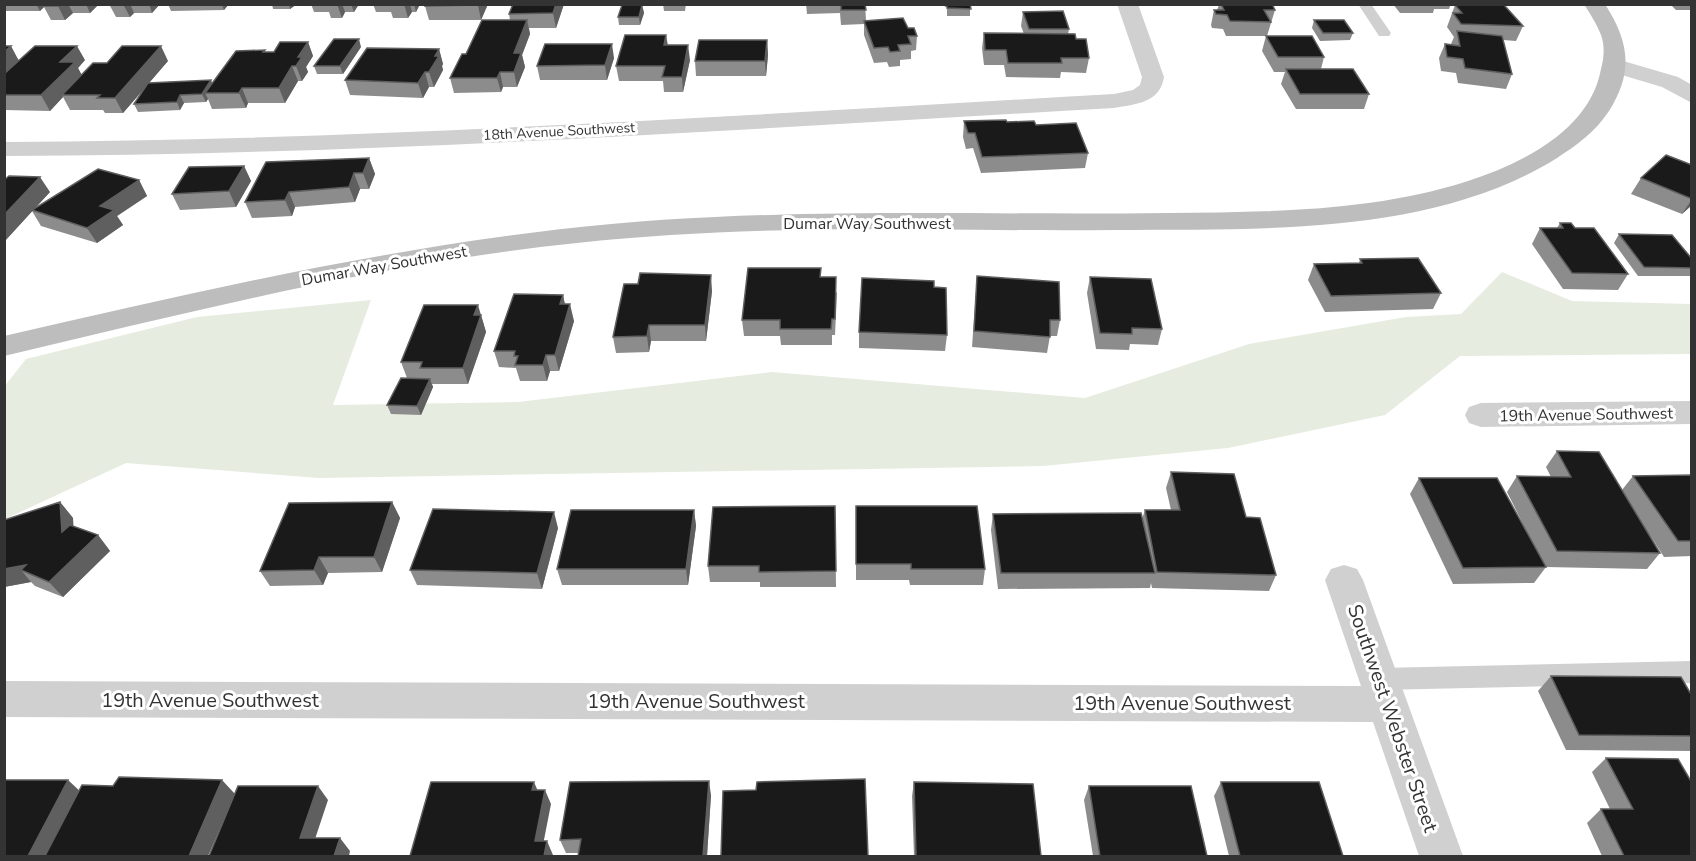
<svg xmlns="http://www.w3.org/2000/svg" width="1696" height="861" viewBox="0 0 1696 861" font-family="'Nunito Sans',sans-serif">
	<style>
		.green { fill: #e6ecdf }
		.lines { fill: none; stroke-linecap: round; stroke-linejoin: round }
		.lane { fill: #d0d0d0; fill-rule: evenodd }
		.street { fill: #d0d0d0; fill-rule: evenodd }
		.secondary { fill: #bdbdbd; fill-rule: evenodd }
		.wall { fill: #8c8c8c }
		.shaded-wall { fill: #5f5f5f }
		.building { fill: #1a1a1a; stroke: #5f5f5f; stroke-width: 1.5 }
		.labels { text-anchor: middle; stroke-width: 6; stroke-linejoin: round; paint-order: stroke }
		.far-street-label { font-size: 14px; fill: #333; stroke: #fff }
		.street-label { font-size: 16px; fill: #333; stroke: #fff }
		.near-street-label { font-size: 20px; fill: #333; stroke: #fff }
	</style>
	<rect width="100%" height="100%" fill="#fff"/>
	<path class="green" d="M1502 272 1572 301 1691 304V354L1460 356 1385 415 1228 448 1043 466 319 478 126 463 5 519 4 387 26 359 197 317 371 300 333 405 518 402 772 372 1085 398 1249 344 1406 317 1461 314Z"/>
	<g class="lines">
		<path class="lane" d="M1358 4H1371L1391 33 1389 36H1379Z
			M1692 661V683L1379 690 1370 687 1366 679 1370 671 1379 668Z"/>
		<path class="street" d="M1117 4H1138L1164 77C1160 103 1136 104 1114 108 744 129 375 155 4 156V142C375 140 744 115 1114 94L1133 90 1140 85 1142 77Z
			M1613 58 1678 77 1692 85V103L1662 87 1605 70 1602 65 1605 60Z
			M1692 401V424L1481 427 1469 423 1465 415 1469 407 1481 403Z
			M1344 565 1357 569 1363 580 1463 856H1419L1373 722 4 717V681L1361 686 1325 580 1331 569Z"/>
		<path class="secondary" d="M1584 4H1605C1629 42 1634 71 1609 111 1595 132 1577 145 1557 158 1432 236 1259 229 1117 230 1028 231 940 229 851 229 760 230 668 233 577 243 383 263 194 311 4 356V336C239 282 474 227 715 217 866 210 1016 215 1167 213 1267 212 1372 212 1468 181 1523 163 1590 130 1601 69 1604 58 1605 46 1601 35 1597 24 1590 14 1584 4Z"/>
	</g>
	<path class="wall" d="M4 4H99L90 13H73L65 20H51L44 7 40 11H4Z
		M109 4H160L152 13H134L130 17H116Z
		M168 4H229L224 10 171 11Z
		M272 4H297L290 9H273Z
		M311 4H359L354 12H345L342 18H331L329 12H314Z
		M373 4H420L416 12H412L408 18H393L391 12H376Z
		M488 4 481 20H429L425 6Z
		M564 4 556 28H529L530 34 522 55 525 67 517 87H503L501 92 454 93 450 78 466 54 510 20 509 14Z
		M663 4H686L685 11H664Z
		M806 4H865L866 20 908 28 917 36 916 50 911 51V59L900 60V66L889 67 887 62 874 63 864 35V24L841 25 840 13 807 14Z
		M944 4H970V16H947V7H945Z
		M985 4H1049L985 5Z
		M1272 4 1275 10 1267 36 1324 57 1321 69 1369 94 1364 109H1296L1281 84 1285 72H1274L1262 51 1266 36H1226L1223 29 1212 28 1211 25 1214 10H1217L1219 5 1209 4Z
		M1393 4H1451L1449 9H1434L1433 13H1400Z
		M1670 4H1692V10H1676Z
		M642 5 644 13 640 25H619L618 17Z
		M1455 5 1523 26 1516 41 1503 40 1512 74 1506 89 1458 83 1456 73 1441 71 1439 58 1445 44H1451L1454 37 1447 27Z
		M1023 12 1069 29 1068 34 1076 39 1089 58 1086 73 1061 72 1060 78 1006 77 1004 65H984L982 48 984 33 1024 34 1021 26Z
		M1314 20 1353 33 1350 40 1320 41 1312 28Z
		M666 35 668 45 690 60 683 92H664L663 81H619L616 66Z
		M767 40 768 55 766 76H696L695 61Z
		M308 42 313 56 306 67 308 72 302 81H298L285 103H248L246 108 212 109 208 99 206 102 184 103 180 110 138 112 134 104 144 89 123 113H105L103 110H70L63 97 50 111 4 110V46L19 60H85L78 68 81 75 168 61 149 83H212L266 52H274Z
		M361 47 343 74H317L314 66Z
		M439 49 443 64 442 66 443 70 434 87H429L423 98 350 95 345 80Z
		M614 58 607 80H540L537 66Z
		M964 121 1007 122 1036 125 1088 153 1085 168 981 173 973 148 966 149 963 137Z
		M369 158 375 174 369 189H360L355 202 295 207 292 216 252 218 245 202Z
		M1692 165V205L1682 214 1631 194 1641 178Z
		M244 166 251 181 236 207 180 210 172 194Z
		M4 180 50 192 35 208 139 180 147 196 117 216 123 225 97 243 41 226 32 211 4 242Z
		M1560 223 1575 228 1628 274 1618 290 1563 289 1532 244 1540 228H1557Z
		M1619 234 1692 259V276H1638L1614 243Z
		M1360 259 1441 293 1433 309 1325 312 1308 280 1314 264 1359 263Z
		M977 276 1060 320 1057 336H1050L1047 353 972 347Z
		M821 277 837 293 835 335H832V345H781L780 336H744L742 320Z
		M1090 277 1162 329 1158 345 1130 344 1129 350 1096 349 1087 293Z
		M934 287 947 335 945 351 859 348V332Z
		M712 291 706 341H651L649 352 616 353 613 337Z
		M563 295 565 304 574 321 559 371H550L547 381H520L516 368 499 367 494 351Z
		M481 315 486 332 468 384H432L433 387 421 415 391 414 387 405 424 379 407 378 401 362Z
		M1557 451 1622 490 1633 476 1692 475V556L1664 557 1648 532 1660 553 1647 569 1546 567 1534 583 1453 584 1410 494 1419 478 1536 550 1507 492 1517 476 1551 477 1546 467Z
		M1171 472 1246 517 1276 575 1269 591 1152 588 1151 583 1150 588 998 589 991 530 993 514 1142 519 1145 510H1171L1166 488Z
		M60 502 73 518V527L98 535 110 551 63 597 35 586 31 582 4 587V520Z
		M392 502 400 518 382 572 328 573 323 585 270 586 260 571Z
		M835 506 836 587H760V582H710L708 566Z
		M856 506 985 569 983 585H910L909 580H856Z
		M694 510 696 526 688 585H562L557 569Z
		M558 528 542 589 417 585 410 570Z
		M1551 676 1692 696V751L1566 750 1538 691Z
		M1606 758 1692 856H1602L1587 823 1601 809H1610L1592 772Z
		M914 782 1041 856H914L912 796Z
		M1221 782 1343 856H1229L1214 796Z
		M1089 786 1207 856H1093L1084 800Z
		M711 795 707 856H578L579 853H566L560 840Z"/>
	<path class="shaded-wall" d="M36 4H47L43 6 44 7 40 11Z
		M59 4H68L73 13 65 20 58 6Z
		M86 4H99L90 13Z
		M123 4H130L134 13 130 17Z
		M149 4H160L152 13Z
		M222 4H229L224 10Z
		M289 4H297L290 9Z
		M337 4H342L345 12 342 18Z
		M351 4H359L354 12Z
		M404 4H410L412 12 408 18Z
		M414 4H420L416 12Z
		M478 4H488L481 20 478 5Z
		M556 4H564L556 28 553 13Z
		M642 5 644 13 640 25 639 17Z
		M527 20 530 34 522 55 525 67 517 87 514 72V53Z
		M666 35 668 50 664 45Z
		M359 39 361 47 343 74 340 66Z
		M767 40 768 55 766 76 765 61Z
		M308 42 313 56 306 67 308 72 302 81 296 66 298 57Z
		M612 44 614 58 607 80 605 65Z
		M688 45 690 60 683 92 682 77Z
		M11 46 19 61 4 75V52Z
		M77 46 85 60 78 68 83 77 62 95 63 97 50 111 41 95 60 62Z
		M161 46 168 61 123 113 115 98Z
		M439 49 443 64 442 66 443 70 434 87 429 72 435 56Z
		M292 66 298 81 285 103 279 88Z
		M425 72 429 87 423 98 418 83Z
		M500 72 503 87 501 92 497 78Z
		M211 80 214 88 205 93 208 99 206 102 202 94Z
		M242 88 248 103 246 108 239 93Z
		M180 95 184 103 180 110 177 102Z
		M369 158 375 174 369 189 363 173Z
		M244 166 251 181 236 207 229 191Z
		M354 173 360 189 355 202 349 187Z
		M40 177 50 192 4 242V215Z
		M139 180 147 196 117 216 123 225 97 243 87 228 100 206Z
		M289 192 295 207 292 216 285 200Z
		M1692 199V205L1682 214Z
		M711 275 712 291 706 341 705 325Z
		M563 295 566 311 560 304Z
		M570 304 574 321 559 371 555 355Z
		M478 305 486 332 468 384 463 368 474 315Z
		M649 325 651 341 649 352 647 336Z
		M546 355 550 371 547 381 543 365Z
		M430 379 433 387 421 415 417 406Z
		M60 502 73 518 75 548 62 532Z
		M392 502 400 518 382 572 374 557Z
		M694 510 696 526 688 585 686 569Z
		M554 512 558 528 542 589 537 573Z
		M98 535 110 551 63 597 49 582Z
		M319 557 328 573 323 585 314 570Z
		M26 565 21 570 31 582 4 587V569Z
		M68 780 83 794 52 856H28Z
		M222 780 235 794 208 856H189Z
		M709 781 711 795 707 856H703Z
		M534 782 540 796 532 790Z
		M318 786 328 800 311 851 300 838Z
		M545 790 551 804 541 855 535 841Z
		M340 838 350 851 349 856H334Z
		M547 841 553 855 552 856H544Z"/>
	<path class="building" d="M44 4H59L58 6H43Z
		M426 4H478V5L425 6Z
		M513 4H556L553 13 509 14Z
		M841 4H865L866 10H841Z
		M947 4H970L971 9 947 8Z
		M1221 4H1272L1275 10H1264L1271 22 1230 21 1227 15 1216 14 1214 10H1224Z
		M622 5H642L639 17H618Z
		M1455 5H1504L1523 26 1461 24 1453 13H1462Z
		M1063 11 1069 29H1029L1023 12Z
		M903 18 908 28H914L917 36H908L911 44 898 45 900 51 890 52 888 47 874 48 864 21Z
		M482 20H527L514 53H521L514 72H500L497 78H450L462 54H466Z
		M1314 20H1344L1353 33H1323Z
		M1457 31 1502 36 1512 74 1465 68 1463 59 1447 57 1445 44 1460 46Z
		M984 33 1075 34 1076 39H1086L1089 58H1061L1062 63H1008L1006 50H985Z
		M625 35H666L664 45H688L682 77H662L665 66H616Z
		M1266 36H1312L1324 57H1278Z
		M334 39H359L340 66H314Z
		M699 40H767L765 61H695Z
		M280 42H308L298 57H302L296 66H292L279 88H242L239 93H205L236 51 265 50 263 52H274Z
		M545 44H612L605 65 537 66Z
		M4 46H11L4 52Z
		M35 46H77L60 62H75L41 95H4V74Z
		M122 46H161L115 98H97L100 95H62L93 63H107Z
		M367 48 439 49 435 56H439L429 72H425L418 83 345 80Z
		M1286 69H1353L1369 94H1300Z
		M211 80 202 94 180 95 177 102 134 104 148 83Z
		M1006 120 1007 122 1034 121 1036 125 1076 123 1088 153 982 157 975 133H968L964 121Z
		M1666 155 1692 165V199L1641 178Z
		M369 158 363 173H354L349 187 289 192 285 200 245 202 266 162Z
		M244 166 229 191 172 194 189 167Z
		M98 169 139 180 100 206 114 210 87 228 32 210Z
		M9 176 40 177 4 215V180Z
		M1560 223H1571L1575 228H1594L1628 274 1572 273 1540 228H1563Z
		M1619 234 1672 235 1692 259V268L1644 267Z
		M1418 258 1441 293 1331 296 1314 264 1362 263 1360 259Z
		M748 268H821L820 277H836L835 319H832L831 329H780V320H742Z
		M640 273 711 275 705 325H649L647 336 613 337 624 284H638Z
		M977 276 1059 282 1060 320H1050V337L974 331Z
		M1090 277 1151 279 1162 329 1132 328V334L1100 333Z
		M862 278 934 281V287L946 288 947 335 859 332Z
		M514 294 563 295 560 304H570L555 355H546L543 365H515L518 356H514L515 351H494Z
		M424 305H478L474 315H481L463 368H420L422 362H401Z
		M401 378 430 379 417 406 387 405Z
		M1557 451 1599 452 1660 553 1557 551 1517 476 1571 477Z
		M1171 472 1234 474 1246 517 1260 518 1276 575 1157 572 1145 510H1180Z
		M1692 475V541H1678L1633 476Z
		M1419 478H1497L1546 567 1463 568Z
		M60 502 62 532 70 525 98 535 49 582 21 570 26 565 4 569V520Z
		M392 502 374 557H319L314 570 260 571 289 503Z
		M835 506 836 571 759 572V566H708L713 507Z
		M856 506H977L985 569H911V564H856Z
		M433 509 554 512 537 573 410 570Z
		M571 510H694L686 569H557Z
		M1141 513 1155 573H1001L993 514Z
		M1551 676 1681 677 1692 696V736L1579 735Z
		M1606 758 1678 759 1692 783V856H1624L1601 809H1633Z
		M119 777 222 780 189 856H45L82 785 113 786Z
		M865 779 868 856H721L723 791 756 790 757 782Z
		M4 780H68L28 856H4Z
		M709 781 703 856H578L581 839 560 840 570 782Z
		M431 782H534L532 790H545L535 841H547L544 856H410Z
		M914 782 1033 784 1041 856H916Z
		M1221 782H1319L1343 856H1240Z
		M238 786H318L300 838H340L334 856H209Z
		M1089 786H1191L1207 856H1100Z"/>
	<g class="labels">
		<g class="far-street-label">
			<text transform="translate(559 131) rotate(-3)" y="5">18th Avenue Southwest</text>
		</g>
		<g class="street-label">
			<text x="867" y="229">Dumar Way Southwest</text>
			<text transform="translate(384 265) rotate(-10)" y="6">Dumar Way Southwest</text>
			<text transform="translate(1586 414) rotate(-1)" y="6">19th Avenue Southwest</text>
		</g>
		<g class="near-street-label">
			<text x="210" y="707">19th Avenue Southwest</text>
			<text x="696" y="708">19th Avenue Southwest</text>
			<text x="1182" y="710">19th Avenue Southwest</text>
			<text transform="translate(1393 718) rotate(71)" y="7">Southwest Webster Street</text>
		</g>
	</g>
	<rect width="1696" height="861" fill="none" stroke="#333333" stroke-width="12"/>
</svg>
